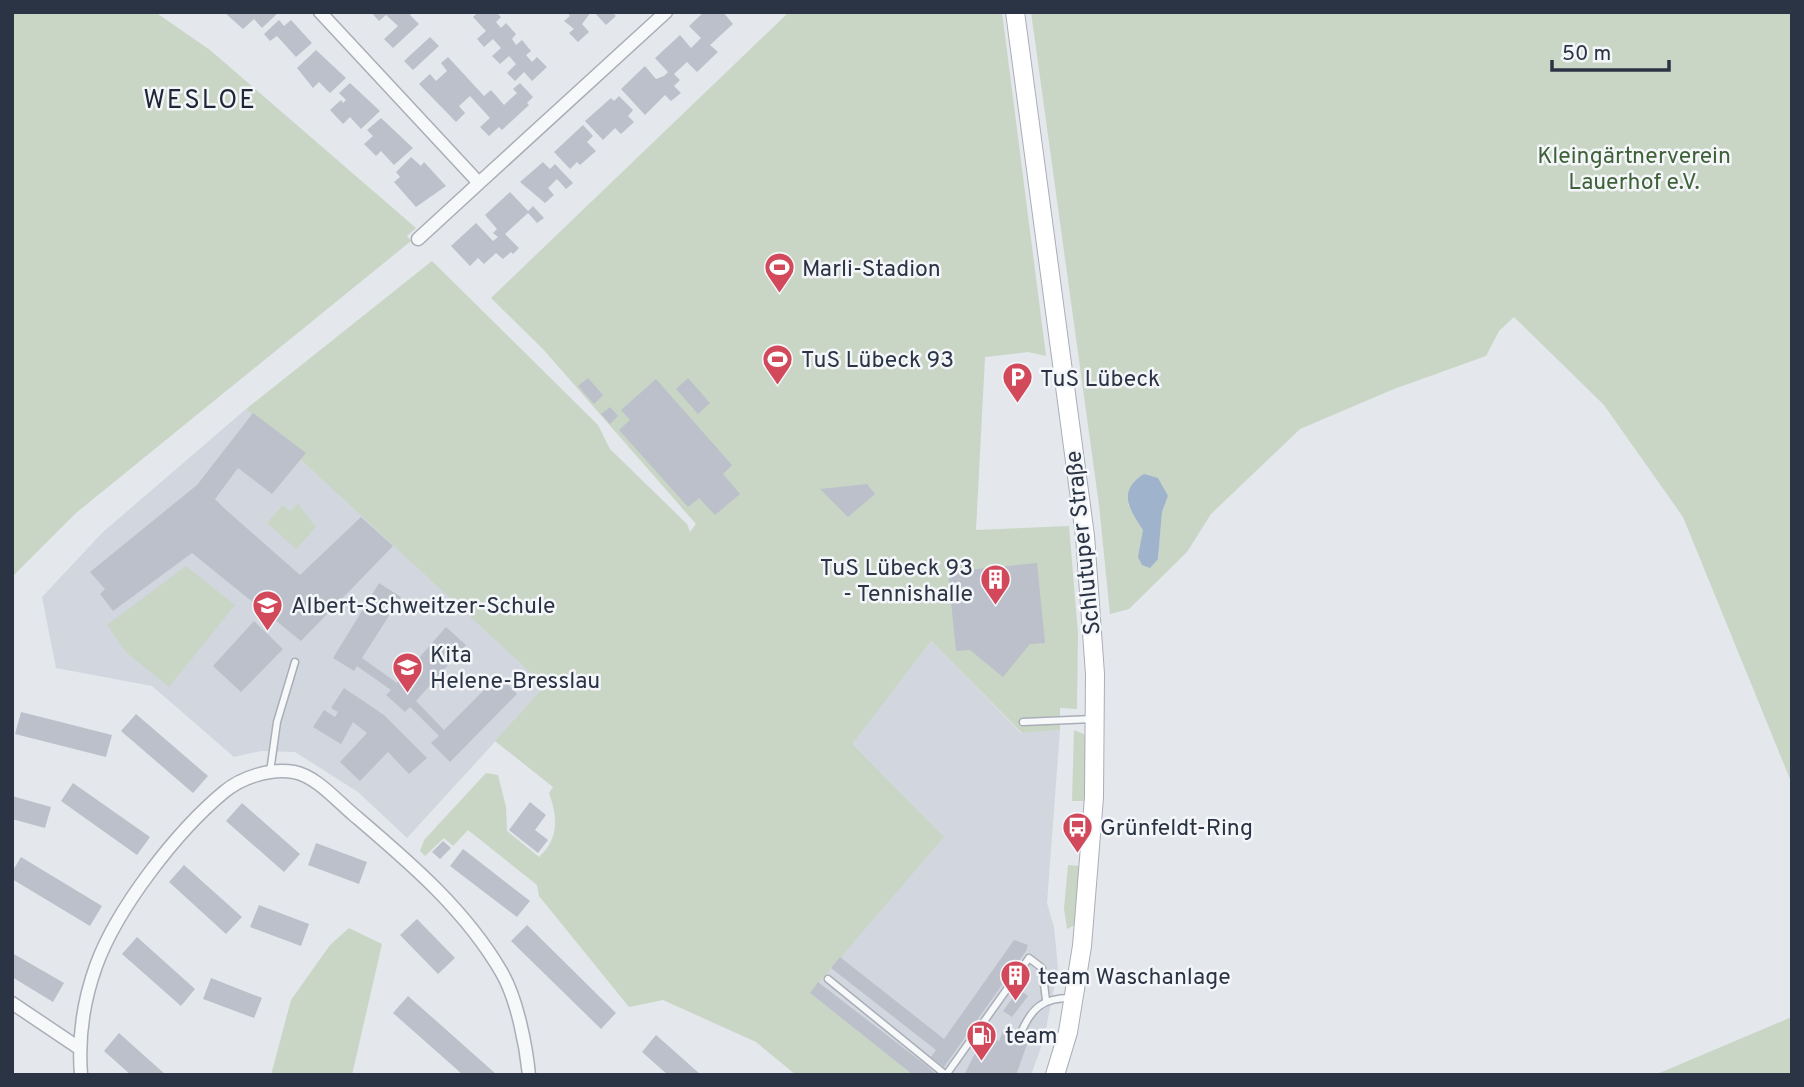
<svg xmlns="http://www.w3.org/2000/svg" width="1804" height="1087" viewBox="0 0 1804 1087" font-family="Overpass,sans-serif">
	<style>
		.built { fill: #d2d6de }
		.green { fill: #c9d6c5; fill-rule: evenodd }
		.water { fill: #9fb4cc }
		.building { fill: #bbc0ca }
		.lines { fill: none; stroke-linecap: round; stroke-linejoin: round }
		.lane-casing { stroke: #a9aeb7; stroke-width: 9 }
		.street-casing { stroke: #a9aeb7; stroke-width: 15 }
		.secondary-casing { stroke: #a9aeb7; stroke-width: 20 }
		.lane { stroke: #f7f8fa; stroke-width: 6 }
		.street { stroke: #f7f8fa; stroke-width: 12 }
		.secondary { stroke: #fff; stroke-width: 18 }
		.labels { text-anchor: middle; stroke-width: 5; stroke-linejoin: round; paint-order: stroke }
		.park-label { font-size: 23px; fill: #3f6138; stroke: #f4f6f9 }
		.poi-label { font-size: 23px; fill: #2b3445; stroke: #f4f6f9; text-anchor: start }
		.street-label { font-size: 23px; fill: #2b3445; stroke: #f4f6f9 }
		.quarter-label { font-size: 26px; letter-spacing: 2px; fill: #1d2536; stroke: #f4f6f9 }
	</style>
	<rect width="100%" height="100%" fill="#e4e7ec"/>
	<path class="built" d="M246 409 546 686 407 838 358 792 295 752 261 751 234 757 152 686 56 668 42 597 103 532Z
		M931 641 1021 733 1060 730 1047 903 1054 927 1058 968 1044 1039 1031 1075H913L810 993 840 957 851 744Z"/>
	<path class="green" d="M12 12H155L210 50 416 228 407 236 411 241 76 513 12 577Z
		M789 12H1002L1046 356 1028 352 985 357 976 530 1069 526 1078 633 1077 709 1060 708V730L1022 733 931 641 852 744 944 837 810 993 913 1075H796L756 1042 663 1000 629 1007 539 896 537 885 468 830 453 846 444 838 425 856 420 851 424 840 486 773 498 775 506 807 507 831 539 857C559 839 558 817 549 793L553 787 495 741 545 686 246 409 432 261 598 425 610 449 687 524 690 532 696 524 543 349 491 298Z
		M1031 12H1792V784L1683 517 1604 405 1514 317 1499 331 1486 356 1394 389 1300 429 1211 514 1187 552 1129 609 1110 614 1099 505ZM1168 496 1162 512 1158 559 1139 557 1144 530 1128 504Z
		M298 504 316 527 296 549 267 523 283 505 290 511Z
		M186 566 235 605 169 687 126 652 107 625Z
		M1074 730 1086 735V801H1072Z
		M1068 865 1081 866 1075 925 1067 929 1064 909Z
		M349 928 382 944 352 1075H271L291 1000 330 945Z
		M1792 1017V1075H1656L1657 1074Z"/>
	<path class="water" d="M1144 474 1158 478 1168 496 1162 512 1158 559 1150 568 1142 565 1138 557 1143 530C1129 509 1117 491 1144 474Z"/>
	<path class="building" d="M224 12H279L262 28 254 19 243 29Z
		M371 12H412L410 15 419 24 393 48 384 39 398 26 386 15 379 21Z
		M478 12H496L501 17 496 22 501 28 506 23 516 34 512 39 516 45 522 40 531 51 526 55 532 62 537 57 547 67 532 81 524 72 515 81 507 73 516 64 509 56 500 64 492 56 501 48 493 39 484 47 477 39 486 31 473 17Z
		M567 12H591L582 24 589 32 578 42 569 33 574 29 564 21 570 16Z
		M594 12H612L616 16 606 25Z
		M704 12H723L733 24 710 45 718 52 697 72 687 62 674 74 680 80 674 86 681 93 671 101 665 95 645 115 621 89 645 66 656 79 664 76 668 72 655 58 680 35 691 48 701 38 689 26Z
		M279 20 284 26 291 20 312 43 296 57 277 36 270 41 264 34Z
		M430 37 439 46 413 70 404 61Z
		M316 50 346 78 330 93 319 82 313 88 297 68Z
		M448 57 484 96 491 90 504 105 517 93 513 89 520 83 533 97 527 103 529 105 502 130 499 127 489 136 480 127 490 118 470 96 459 106 465 113 456 122 419 84 430 74 436 81 447 71 441 63Z
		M350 83 380 111 361 129 350 117 343 124 330 110 341 100 343 103 346 100 339 93Z
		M619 96 633 110 628 116 634 122 621 134 615 128 603 140 585 121 611 98 614 101Z
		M381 118 413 148 394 165 381 151 376 156 364 144 373 136 367 130Z
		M583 125 593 136 587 142 596 151 580 165 577 162 570 169 554 152Z
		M411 157 421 166 424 162 446 186 416 207 394 182 400 177 396 172Z
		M543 162 550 169 555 164 573 183 566 189 557 179 548 188 554 195 545 203 520 182Z
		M510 192 528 211 533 206 544 218 537 223 528 213 505 234 519 248 513 254 511 252 503 259 496 253 484 264 478 258 470 266 451 246 476 223 493 241 498 237 493 233 497 229 485 215Z
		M588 378 603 395 594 404 578 386Z
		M688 378 710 403 698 414 676 389Z
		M656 379 732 465 723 474 740 494 715 515 699 498 688 507 619 430 630 420 621 410Z
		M610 407 618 416 610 424 601 414Z
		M253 413 306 453 272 494 238 468 215 499 225 509 300 575 361 517 393 546 301 641 192 553 113 611 100 594 105 589 90 572 197 485Z
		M867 484 875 494 848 517 820 489Z
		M1037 563 1045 643 1030 644 1003 677 970 650 956 651 948 572Z
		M379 583 401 597 362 658 397 683 446 627 466 645 416 701 444 730 499 675 517 694 450 762 431 743 439 736 410 707 405 712 386 695 391 690 357 666 354 671 333 658Z
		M254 621 283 649 241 692 213 666Z
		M344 688 384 715 427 758 409 774 388 752 360 781 340 762 367 733 353 722 341 744 313 727 324 710 335 717 338 712 331 708Z
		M21 712 112 735 106 757 15 734Z
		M136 714 208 776 193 793 121 731Z
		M73 783 150 837 137 855 61 801Z
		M12 796 51 807 45 828 12 819Z
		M530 802 546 815 535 830 548 840 538 853 509 830Z
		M242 803 300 854 284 872 226 821Z
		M443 841 451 848 440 859 432 852Z
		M316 843 367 862 359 884 308 865Z
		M463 849 530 901 517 917 450 866Z
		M21 857 102 906 90 926 12 879V872Z
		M184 865 242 917 226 934 169 882Z
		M259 905 309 924 301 946 250 927Z
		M417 919 455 958 438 974 400 935Z
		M527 925 616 1013 601 1029 511 941Z
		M137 937 195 989 181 1006 122 954Z
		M1014 940 1028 945 1026 951 944 1067 931 1057 936 1050 831 968 840 957 944 1039Z
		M12 953 64 983 53 1002 12 977Z
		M211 978 262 998 254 1018 203 999Z
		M818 982 927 1066 937 1075H913L810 993Z
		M1019 989 1028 996 1012 1017 1003 1011Z
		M408 996 442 1026 497 1075 462 1074 393 1013Z
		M1004 1029 1029 1039 1016 1075H964L984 1036 999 1041Z
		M119 1033 148 1059 166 1075H131L104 1051Z
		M656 1035 682 1058 701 1075H668L642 1052Z"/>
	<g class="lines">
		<defs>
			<path id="lane" d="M1023 722 1093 719
				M270 772 277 722 295 662
				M828 979 946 1075
				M1020 1035C1031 1008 1043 997 1073 998
				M946 1075 1029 958 1042 968 1046 1000"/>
			<path id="street" d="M320 12 479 183 666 12
				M418 239 479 183
				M12 1003 79 1048
				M81 1075C78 1037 83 1002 96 966 117 908 177 831 224 792 242 777 271 768 294 772 316 776 337 801 354 815 409 862 465 909 502 973 517 999 526 1045 529 1075"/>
			<path id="secondary" d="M1015 12 1085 536 1095 674 1094 797 1082 946 1068 1032 1055 1075"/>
		</defs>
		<use href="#lane" class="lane-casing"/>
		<use href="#street" class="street-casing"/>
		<use href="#secondary" class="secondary-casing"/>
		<use href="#lane" class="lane"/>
		<use href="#street" class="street"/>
		<use href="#secondary" class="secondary"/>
	</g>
	<defs>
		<symbol id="stadium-pin" viewBox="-11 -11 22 30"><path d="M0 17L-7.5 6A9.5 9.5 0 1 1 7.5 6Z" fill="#d1495b" stroke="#f4f6f9"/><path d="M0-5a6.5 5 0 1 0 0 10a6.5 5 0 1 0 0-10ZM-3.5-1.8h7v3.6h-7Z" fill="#fff"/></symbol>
		<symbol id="parking-pin" viewBox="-11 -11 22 30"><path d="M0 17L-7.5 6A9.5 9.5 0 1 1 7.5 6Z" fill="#d1495b" stroke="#f4f6f9"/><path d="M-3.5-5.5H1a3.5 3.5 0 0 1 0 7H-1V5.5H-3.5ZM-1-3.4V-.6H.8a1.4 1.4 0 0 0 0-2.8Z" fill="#fff"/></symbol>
		<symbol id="building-pin" viewBox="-11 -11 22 30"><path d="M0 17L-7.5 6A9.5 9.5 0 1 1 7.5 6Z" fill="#d1495b" stroke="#f4f6f9"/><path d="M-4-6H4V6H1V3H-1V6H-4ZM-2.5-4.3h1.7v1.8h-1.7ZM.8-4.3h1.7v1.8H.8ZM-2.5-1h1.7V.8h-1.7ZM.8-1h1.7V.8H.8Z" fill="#fff"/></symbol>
		<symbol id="school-pin" viewBox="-11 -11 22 30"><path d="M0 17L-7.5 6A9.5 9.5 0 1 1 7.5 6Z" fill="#d1495b" stroke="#f4f6f9"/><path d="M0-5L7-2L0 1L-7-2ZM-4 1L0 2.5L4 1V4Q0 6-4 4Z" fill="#fff"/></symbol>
		<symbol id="bus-pin" viewBox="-11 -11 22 30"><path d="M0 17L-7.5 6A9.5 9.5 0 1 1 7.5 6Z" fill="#d1495b" stroke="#f4f6f9"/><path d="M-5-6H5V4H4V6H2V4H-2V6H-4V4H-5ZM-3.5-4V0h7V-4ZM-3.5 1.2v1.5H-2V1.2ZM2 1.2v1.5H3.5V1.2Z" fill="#fff"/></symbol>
		<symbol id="fuel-pin" viewBox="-11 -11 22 30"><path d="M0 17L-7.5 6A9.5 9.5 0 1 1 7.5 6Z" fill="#d1495b" stroke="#f4f6f9"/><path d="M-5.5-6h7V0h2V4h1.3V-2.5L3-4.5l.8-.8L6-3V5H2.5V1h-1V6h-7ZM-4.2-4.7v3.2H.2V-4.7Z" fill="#fff"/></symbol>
	</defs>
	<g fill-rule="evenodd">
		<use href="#stadium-pin" x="762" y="250" width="35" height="47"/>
		<use href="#stadium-pin" x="760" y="342" width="35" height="47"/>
		<use href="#parking-pin" x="1000" y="360" width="35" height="47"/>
		<use href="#building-pin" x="978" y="562" width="35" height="47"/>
		<use href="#school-pin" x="250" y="588" width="35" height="47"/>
		<use href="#school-pin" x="390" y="650" width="35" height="47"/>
		<use href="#bus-pin" x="1060" y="810" width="35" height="47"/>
		<use href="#building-pin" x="998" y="958" width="35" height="47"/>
		<use href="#fuel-pin" x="964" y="1018" width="35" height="47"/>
	</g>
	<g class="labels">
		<g class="park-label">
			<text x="1634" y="163">Kleingärtnerverein<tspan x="1634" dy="26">Lauerhof e.V.</tspan></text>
		</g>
		<g class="poi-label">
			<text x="802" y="276">Marli-Stadion</text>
			<text x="801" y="367">TuS Lübeck 93</text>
			<text x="1040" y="386">TuS Lübeck</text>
			<text x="973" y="575" text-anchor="end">TuS Lübeck 93<tspan x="973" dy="26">- Tennishalle</tspan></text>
			<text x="291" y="613">Albert-Schweitzer-Schule</text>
			<text x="430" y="662">Kita<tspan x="430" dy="26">Helene-Bresslau</tspan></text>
			<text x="1100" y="835">Grünfeldt-Ring</text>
			<text x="1038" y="984">team Waschanlage</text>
			<text x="1005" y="1043">team</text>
		</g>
		<g class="street-label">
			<text transform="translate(1082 543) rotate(-96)" y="8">Schlutuper Straße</text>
		</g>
		<g class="quarter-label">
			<text x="200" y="108">WESLOE</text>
		</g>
	</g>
	<rect width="1804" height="1087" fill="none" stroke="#2b3445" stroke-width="28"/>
	<path d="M1552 60v10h117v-10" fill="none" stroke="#2b3445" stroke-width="3.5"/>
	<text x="1562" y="60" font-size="21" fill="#2b3445" stroke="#f4f6f9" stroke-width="5" paint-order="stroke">50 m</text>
</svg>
